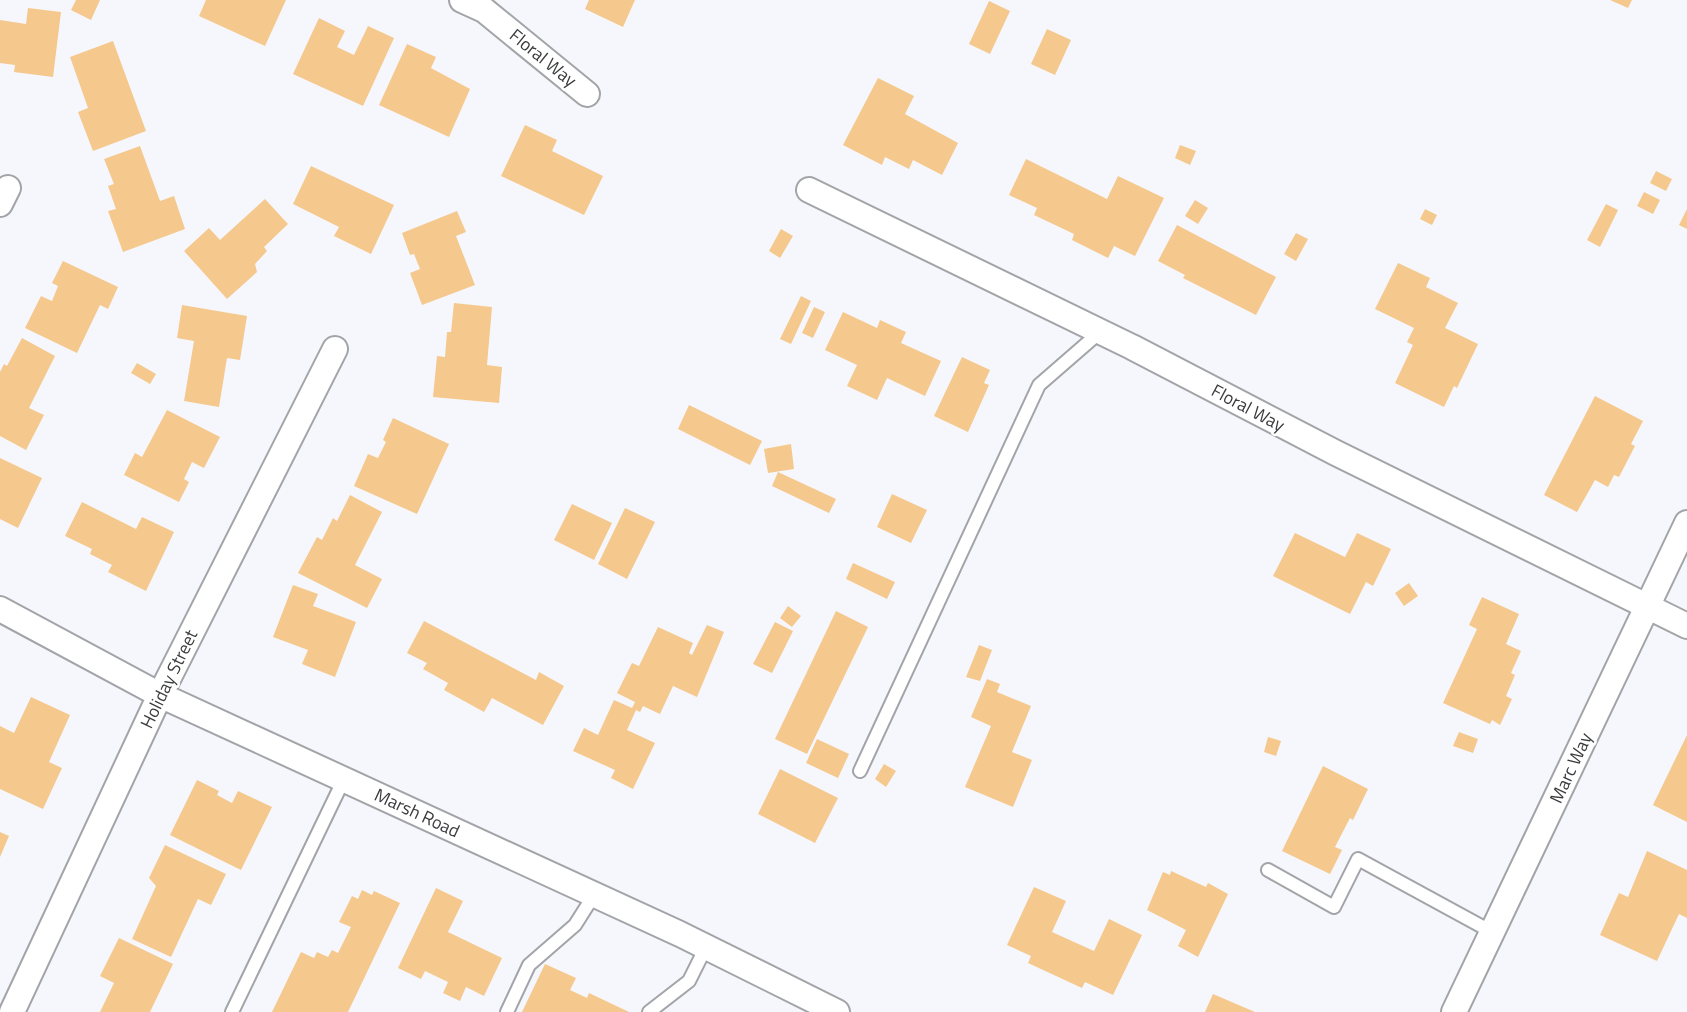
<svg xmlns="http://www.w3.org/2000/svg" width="1687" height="1012" viewBox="0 0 1687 1012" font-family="'Titillium Web',sans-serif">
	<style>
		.building { fill: #f5c88d }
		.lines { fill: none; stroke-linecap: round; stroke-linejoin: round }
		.lane-casing { stroke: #a2a4a8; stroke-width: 16 }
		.street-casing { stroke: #a2a4a8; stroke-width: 28 }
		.lane { stroke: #fff; stroke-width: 12 }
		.street { stroke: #fff; stroke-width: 24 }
		.labels { text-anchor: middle; stroke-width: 5; stroke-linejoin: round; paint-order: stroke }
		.street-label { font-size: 18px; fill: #3a3b3d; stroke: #fff }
	</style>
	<rect width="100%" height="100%" fill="#f6f7fc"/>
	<path class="building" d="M76 0H100L91 20 71 10Z
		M206 0H286L265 46 199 16Z
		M589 0H635L623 27 585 9Z
		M1610 0H1632L1628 8Z
		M989 1 1010 11 990 54 969 44Z
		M28 8 61 12 53 77 14 72 15 65 0 63V20L26 24Z
		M319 18 345 31 337 47 354 55 368 26 394 38 363 106 293 74Z
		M1047 29 1071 40 1055 75 1031 64Z
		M113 41 146 131 93 151 78 112 88 108 70 57Z
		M407 44 436 57 431 68 470 89 449 137 379 105Z
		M878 78 914 96 905 114 958 143 942 175 913 160 909 169 885 157 882 165 843 145Z
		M525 125 557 140 552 151 603 176 584 215 501 176Z
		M1180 145 1196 151 1190 165 1175 158Z
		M140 146 160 201 174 196 185 229 123 252 108 211 116 209 108 186 114 184 104 159Z
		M1026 159 1107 199 1118 176 1164 198 1135 256 1114 246 1108 258 1072 240 1074 234 1034 215 1037 208 1009 195Z
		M311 166 394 205 371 254 334 236 339 227 293 204Z
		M1656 171 1672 179 1666 191 1650 183Z
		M1644 192 1660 200 1653 214 1637 206Z
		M265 199 288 224 264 247 267 251 255 264 257 272 227 299 184 251 209 228 220 240Z
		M1195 200 1208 208 1198 224 1185 216Z
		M1606 204 1618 210 1600 247 1587 240Z
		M1425 209 1437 215 1432 225 1420 219Z
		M1687 209V229L1679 225Z
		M457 211 466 232 456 236 475 285 422 305 410 273 420 269 414 254 410 255 402 233Z
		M1177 225 1276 277 1256 315 1183 278 1185 275 1158 261Z
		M781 229 793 236 780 258 769 251Z
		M1296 233 1308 239 1296 261 1284 254Z
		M63 261 118 287 108 309 100 305 77 353 25 328 41 296 52 301 58 286 52 283Z
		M1398 263 1430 278 1426 287 1458 303 1445 328 1478 344 1457 388 1454 386 1444 407 1395 383 1413 345 1407 342 1414 328 1375 309Z
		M801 296 811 301 791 344 780 339Z
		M454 303 492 307 487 365 502 367 499 403 433 397 437 356 445 357 447 332H451Z
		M182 305 247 316 240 360 227 358 219 407 184 401 194 341 177 338Z
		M814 307 825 312 813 338 802 333Z
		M843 312 877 328 880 320 906 332 901 343 941 361 925 396 887 378 877 400 847 386 857 365 825 350Z
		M22 338 55 356 29 408 44 415 26 450 0 436V372L4 364 7 366Z
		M962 357 990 370 984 383 989 385 968 432 934 416Z
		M137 363 156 374 150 384 131 373Z
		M1595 396 1643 421 1631 444 1635 446 1619 477 1614 475 1608 487 1595 480 1577 512 1544 495Z
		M689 405 762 441 750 465 678 429Z
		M167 410 220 437 204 468 192 462 184 479 189 482 179 502 124 475 135 453 142 457Z
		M393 418 449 444 417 514 354 486 368 454 378 458 386 442 383 440Z
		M791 444 794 469 768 473 764 449Z
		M0 458 42 478 18 528 0 519Z
		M778 472 836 499 829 513 772 486Z
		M892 494 927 510 911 543 877 527Z
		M350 495 382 512 355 565 382 579 367 608 298 573 317 537 322 540 333 518 337 521Z
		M82 502 136 529 142 517 174 532 146 591 108 572 112 565 90 554 92 549 65 536Z
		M572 504 612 523 594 560 554 540Z
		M625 508 655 522 627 579 598 564Z
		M1295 533 1345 557 1357 533 1391 549 1373 586 1366 582 1350 614 1273 576Z
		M853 563 895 582 887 599 846 579Z
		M1409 583 1418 596 1404 606 1395 593Z
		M293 585 318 594 313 606 356 622 335 677 302 664 308 650 273 637Z
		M1482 597 1519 614 1506 644 1521 651 1511 673 1515 675 1506 696 1512 699 1500 725 1492 720 1490 724 1443 703 1477 629 1469 625Z
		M788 606 801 616 792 627 780 618Z
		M836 611 868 627 807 754 775 739Z
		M424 621 536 680 539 672 564 686 543 725 492 698 484 712 444 690 448 683 423 669 427 663 407 653Z
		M775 622 793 631 772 673 753 664Z
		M707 625 724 632 697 697 673 686 660 714 643 706 640 712 636 710 627 730 655 743 633 789 611 778 615 770 573 751 584 728 598 735 614 700 632 708 635 702 617 693 632 663 639 666 658 627 693 643 689 653 692 655Z
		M979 645 992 650 980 681 966 677Z
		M987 679 1000 684 997 692 1031 706 1012 752 1032 760 1013 807 965 787 991 726 971 717Z
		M31 697 70 715 49 762 62 768 43 809 0 789V726L14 733Z
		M1459 732 1478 739 1473 753 1453 746Z
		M1687 735V822L1653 805Z
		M1268 737 1281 741 1276 756 1264 752Z
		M817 739 849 754 838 778 806 763Z
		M884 764 896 771 886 787 875 779Z
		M1323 766 1368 789 1353 820 1350 818 1335 847 1342 850 1330 874 1282 851Z
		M780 769 838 798 815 843 758 814Z
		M197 780 219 791 217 795 232 803 238 791 272 807 241 870 170 835Z
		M0 832 9 836 0 857Z
		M165 845 226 874 211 905 198 899 171 957 132 939 156 886 149 878Z
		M1647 851 1687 870V918L1679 914 1657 961 1600 935 1619 893 1628 897Z
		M1171 871 1206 887 1208 883 1228 894 1198 957 1178 946 1186 930 1147 910 1163 872 1170 875Z
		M1034 887 1066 901 1052 932 1094 951 1109 919 1142 935 1113 995 1085 982 1082 988 1028 963 1031 956 1007 945Z
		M436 888 463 901 448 932 502 958 484 996 466 987 460 1001 443 993 448 982 425 971 421 979 398 968Z
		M362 890 372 895 374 891 400 903 348 1012H272L301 952 314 958 317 952 328 957 332 950 338 953 351 927 339 922 352 896 358 899Z
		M119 938 173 964 150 1012H100L114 983 100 976Z
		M545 964 576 978 570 990 587 998 589 993 629 1012H522Z
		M1213 994 1255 1012H1205Z"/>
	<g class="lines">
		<defs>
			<path id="lane" d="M860 771 1039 385 1100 332
				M1268 870 1334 907 1358 859 1492 932
				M232 1012 344 779
				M507 1012 529 965 575 925 594 895
				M649 1012 689 981 706 947"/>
			<path id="street" d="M462 0 484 10 587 94
				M809 190 1132 347 1336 453 1687 626
				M0 204 8 188
				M0 609 160 695 680 934 837 1012
				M12 1012 160 695 335 349
				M1454 1012 1687 523"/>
		</defs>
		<use href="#lane" class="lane-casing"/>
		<use href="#street" class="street-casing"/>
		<use href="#lane" class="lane"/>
		<use href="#street" class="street"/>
	</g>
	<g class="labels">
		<g class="street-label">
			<text transform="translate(543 58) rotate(39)" y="6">Floral Way</text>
			<text transform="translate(1248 408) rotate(28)" y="6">Floral Way</text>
			<text transform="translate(169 679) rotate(-64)" y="6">Holiday Street</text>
			<text transform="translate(1571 768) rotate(-65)" y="6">Marc Way</text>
			<text transform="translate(417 813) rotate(25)" y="6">Marsh Road</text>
		</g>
	</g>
</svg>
